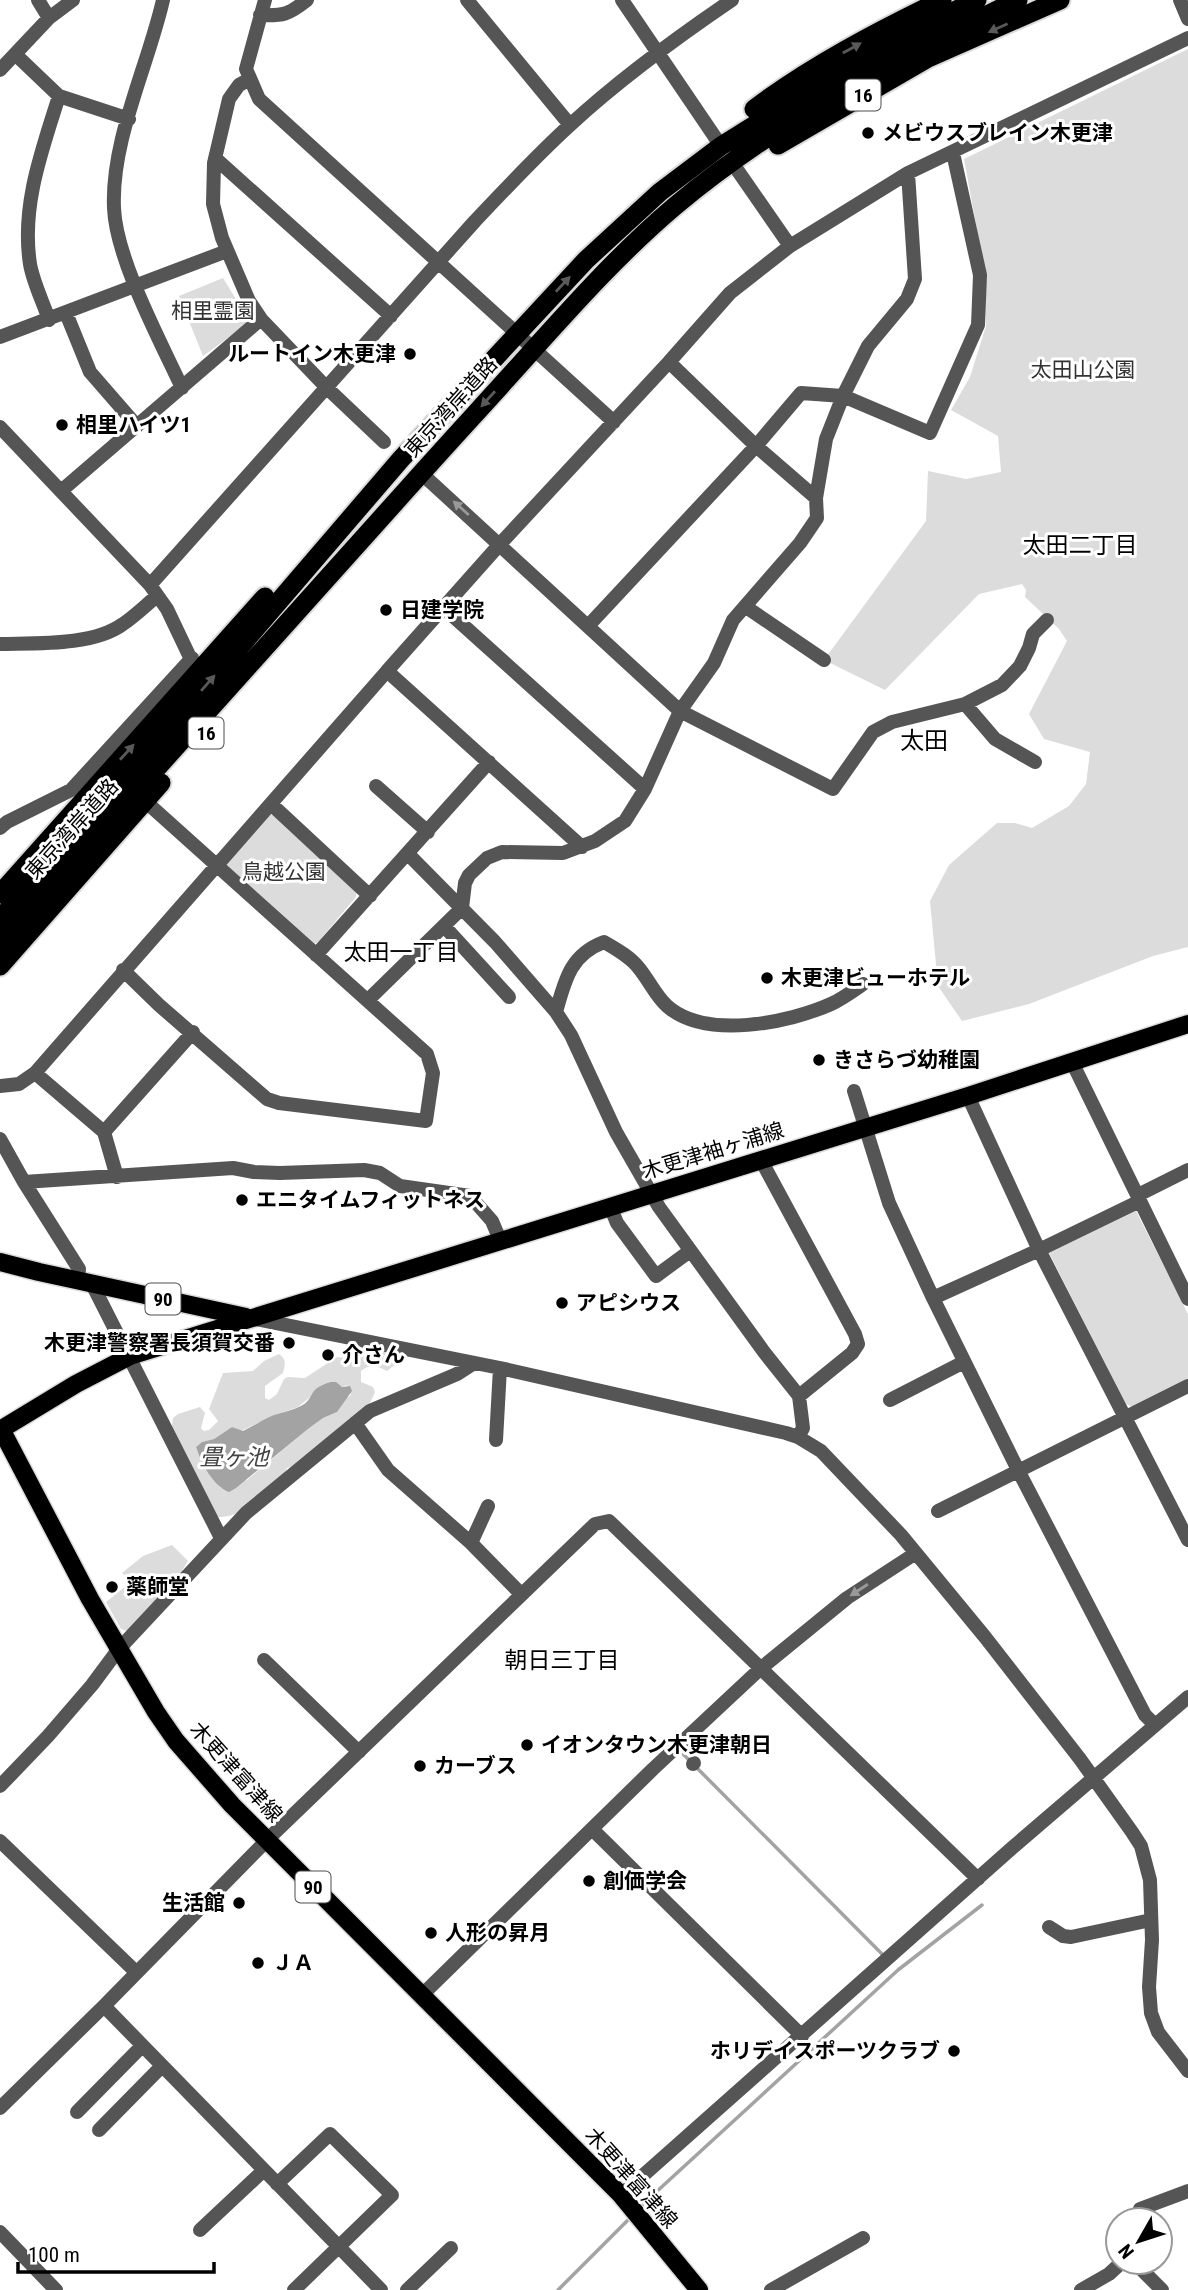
<svg xmlns="http://www.w3.org/2000/svg" width="1188" height="2290" viewBox="0 0 1188 2290" font-family="'Roboto Condensed','Noto Sans JP',sans-serif">
	<style>
		.green { fill: #dcdcdc; fill-rule: evenodd }
		.water { fill: #a3a3a3 }
		.lines { fill: none; stroke-linecap: round; stroke-linejoin: round }
		.stream { stroke: #a3a3a3; stroke-width: 3.5 }
		.major-casing { stroke: #dbdbdb; stroke-width: 21 }
		.highway-casing { stroke: #dbdbdb; stroke-width: 23 }
		.minor { stroke: #555; stroke-width: 14 }
		.major { stroke: #000; stroke-width: 18 }
		.highway { stroke: #000; stroke-width: 19 }
		.oneway { fill: #595959 }
		.oneway2 { fill: #999 }
		.poi-dot { fill: #000; stroke: #fff; stroke-width: 2.5 }
		.labels { text-anchor: middle; stroke-width: 6; stroke-linejoin: round; paint-order: stroke }
		.shield { fill: #fff; stroke: #4c4c4c; stroke-width: 2 }
		.shield-label { font-size: 19px; font-weight: bold; fill: #000 }
		.poi-label { font-size: 21px; font-weight: bold; fill: #000; stroke: #fff; text-anchor: start }
		.park-label { font-size: 21px; fill: #333; stroke: #fff }
		.street-label { font-size: 21px; fill: #000; stroke: #fff }
		.neighbourhood-label { font-size: 23px; fill: #000; stroke: #fff }
		.water-label { font-size: 23px; font-style: italic; fill: #444; stroke: #fff }
		.quarter-label { font-size: 24px; fill: #000; stroke: #fff }
	</style>
	<rect width="100%" height="100%" fill="#fff"/>
	<path class="green" d="M1188 49V947L1153 956 1029 1004 962 1021 938 986 930 901 949 865 997 823H1015L1032 828 1069 806 1086 784 1090 752 1044 739 1029 714 1067 641 1059 629 1025 597 1026 590 1022 584 979 594 885 690 824 660 926 521 928 471 966 479 1001 472 998 436 951 410 970 377 986 326 985 274 964 159Z
		M223 278 250 322 203 356 179 296Z
		M271 814 356 892V897L318 942 312 945 223 864Z
		M1136 1211 1188 1314V1379L1133 1407 1126 1404 1049 1253Z
		M357 1344 399 1353V1361L387 1371C377 1366 371 1363 361 1371V1382L373 1387 375 1392 367 1410 310 1454C300 1456 296 1466 287 1468L283 1477C263 1493 240 1523 212 1516L171 1432 173 1418 178 1414 200 1407 205 1413 201 1428 204 1431 209 1430 218 1421 209 1409 223 1373 253 1371 264 1361 279 1354C287 1360 285 1364 283 1373L265 1386V1398L269 1400 277 1394 284 1379 288 1377 305 1378 337 1357 344 1358ZM338 1385 342 1387 347 1385 351 1395 345 1399 337 1412 323 1418 308 1429 247 1480 221 1488C210 1476 200 1462 196 1447L202 1442 214 1439 232 1427 241 1431 272 1416 298 1407 310 1397Z
		M172 1545 188 1561 180 1574 127 1631 121 1629 106 1602 131 1582 122 1573 143 1556Z"/>
	<path class="water" d="M331 1382H336L342 1387 350 1386 352 1391 337 1412 323 1418 308 1429 236 1488 229 1492C213 1486 201 1463 196 1447L202 1442 214 1439 232 1427 243 1431C254 1426 263 1419 274 1415 283 1412 293 1410 301 1406 316 1398 306 1389 331 1382Z"/>
	<g class="lines">
		<path class="stream" d="M683 1754 691 1762
			M697 1768 884 1956
			M642 2205 898 1970 982 1905
			M558 2290 631 2217"/>
		<defs>
			<path id="major" d="M0 1262 39 1272 246 1317
				M1 1429 90 1599 156 1712 176 1741 232 1805 621 2195 699 2290
				M0 1430 76 1384 130 1356 968 1096 1188 1024"/>
			<path id="highway" d="M754 109C811 66 878 31 942 0
				M778 145 928 58 1060 0
				M0 894 265 597
				M0 919 148 754 401 459 586 260 660 192 721 146 840 72 913 31 977 0
				M0 943C136 791 272 639 409 487 449 442 491 397 532 351 577 301 623 250 675 206 778 120 897 58 1018 0
				M0 966 161 783"/>
		</defs>
		<use href="#major" class="major-casing"/>
		<use href="#highway" class="highway-casing"/>
		<path class="minor" d="M38 0 49 18
			M163 0C148 66 111 140 114 208 116 259 160 340 182 388
			M265 0 246 69 259 99 614 422
			M467 0 570 125
			M622 0 721 146
			M1180 0 1188 19
			M260 15C283 16 288 15 307 0
			M15 54 59 96 129 119
			M0 70 49 18 73 0
			M250 79 239 85 229 99 214 163 213 204 222 238 249 301 261 319 327 388 384 442
			M215 158 391 316
			M738 171 790 246
			M66 313 90 372 137 426
			M49 320C43 302 33 282 30 264 21 206 42 150 59 96
			M0 337 227 251
			M669 362 756 446 816 498
			M0 427 150 585 167 609 197 672
			M421 473 680 711 833 789 873 732 892 722 965 704 1002 685 1020 666 1029 648 1033 634 1047 620
			M61 491 261 319
			M150 585 475 221C506 188 537 155 570 125 620 79 676 38 732 0
			M746 607 824 660
			M444 608 645 789
			M588 626 756 446 801 393 843 396 930 433 978 325 980 275 953 153
			M0 644C37 643 93 646 123 624 135 616 146 605 157 596
			M965 704 995 739 1035 762
			M376 786 428 832
			M271 804 370 896
			M0 828 7 822 71 790 192 658
			M582 847 387 671 500 544 669 362 730 293 790 246 908 173 1188 38
			M408 854 495 942 556 1012 571 1035 616 1132 659 1207 764 1352 799 1396 803 1428 798 1437
			M444 926 509 997
			M316 955 489 762
			M123 970 159 1005 267 1099 279 1103 426 1121 433 1073 427 1054 145 801
			M368 1000 462 908 465 883 469 875 487 858 502 852 563 853 595 841 625 821 645 789 680 711 714 663 733 620 800 543 817 518 816 498 826 439 843 396 868 346 907 299 915 279 908 173
			M556 1012C565 980 570 955 604 942 616 949 629 956 638 967 649 980 655 995 667 1006 705 1040 789 1023 831 1004 842 999 853 991 863 984
			M1072 1062 1188 1299
			M35 1073 104 1132 117 1177
			M0 1086 19 1084 35 1073 387 671
			M854 1091 889 1203 933 1298 1018 1470 1145 1715 1155 1725
			M968 1096 1039 1250 1188 1540
			M104 1132 193 1032
			M0 1139 24 1182 79 1269 78 1281
			M761 1160 855 1334 858 1344 852 1353 799 1396
			M24 1182 233 1168 254 1172 280 1173 364 1170 380 1173 400 1186 470 1196 492 1221 500 1240
			M1138 1195 1188 1170
			M610 1206 617 1223 656 1276 690 1251
			M92 1284 221 1538
			M933 1298 1039 1250 1140 1201
			M251 1318 500 1368 786 1433 798 1437 821 1451 901 1535 985 1637 1080 1759 1132 1832 1141 1846 1150 1880 1152 1940 1149 1987 1151 2013 1158 2032 1188 2071
			M890 1400 964 1362
			M355 1423 388 1470 471 1543 521 1594
			M496 1440 500 1368
			M938 1511 1188 1386
			M471 1543 488 1506
			M264 1660 359 1752
			M693 1764 694 1763
			M0 1786 48 1736 92 1685 118 1650 246 1513 370 1411 457 1374 474 1363
			M592 1829 802 2036
			M0 1841 136 1972
			M1049 1927 1063 1936 1071 1937 1151 1920
			M422 1995 653 1769 760 1669 847 1598 916 1553
			M104 2006 381 2290
			M0 2108 104 2006 267 1840 595 1524 609 1521 978 1879
			M77 2112 142 2046
			M99 2130 162 2066
			M277 2184 330 2134 392 2195 294 2290
			M621 2195 1012 1848 1188 1697
			M1139 2220 1140 2209 1188 2191
			M200 2230 264 2170
			M0 2232 56 2290
			M1134 2262 1162 2290
			M407 2290 451 2248
			M771 2290 863 2238
			M1081 2290 1109 2274 1122 2262"/>
		<use href="#major" class="major"/>
		<use href="#highway" class="highway"/>
	</g>
	<defs><path id="oneway-solid" d="M-6-.8H1V-3.2L6.5 0L1 3.2V.8H-6Z" transform="scale(1.75)"/></defs>
	<g class="oneway">
		<use href="#oneway-solid" transform="translate(998 28) rotate(156)"/>
		<use href="#oneway-solid" transform="translate(852 48) rotate(-29)"/>
		<use href="#oneway-solid" transform="translate(563 284) rotate(-47)"/>
		<use href="#oneway-solid" transform="translate(488 399) rotate(132)"/>
		<use href="#oneway-solid" transform="translate(208 683) rotate(-49)"/>
		<use href="#oneway-solid" transform="translate(127 752) rotate(-48)"/>
	</g>
	<g class="oneway2">
		<use href="#oneway-solid" transform="translate(461 508) rotate(-138)"/>
		<use href="#oneway-solid" transform="translate(859 1590) rotate(147)"/>
	</g>
	<g class="poi-dot">
		<circle cx="868" cy="133" r="7"/>
		<circle cx="410" cy="354" r="7"/>
		<circle cx="62" cy="425" r="7"/>
		<circle cx="386" cy="610" r="7"/>
		<circle cx="767" cy="978" r="7"/>
		<circle cx="819" cy="1060" r="7"/>
		<circle cx="242" cy="1200" r="7"/>
		<circle cx="562" cy="1303" r="7"/>
		<circle cx="289" cy="1343" r="7"/>
		<circle cx="328" cy="1355" r="7"/>
		<circle cx="112" cy="1587" r="7"/>
		<circle cx="527" cy="1745" r="7"/>
		<circle cx="420" cy="1766" r="7"/>
		<circle cx="589" cy="1881" r="7"/>
		<circle cx="239" cy="1903" r="7"/>
		<circle cx="431" cy="1933" r="7"/>
		<circle cx="258" cy="1963" r="7"/>
		<circle cx="954" cy="2051" r="7"/>
	</g>
	<g class="labels">
		<g class="shield">
			<rect x="845.5" y="79.5" width="35" height="31" rx="5"/>
			<rect x="188.5" y="717.5" width="35" height="31" rx="5"/>
			<rect x="145.5" y="1283.5" width="35" height="31" rx="5"/>
			<rect x="295.5" y="1871.5" width="35" height="31" rx="5"/>
		</g>
		<g class="shield-label">
			<text x="863" y="102">16</text>
			<text x="206" y="740">16</text>
			<text x="163" y="1306">90</text>
			<text x="313" y="1894">90</text>
		</g>
		<g class="poi-label">
			<text x="882" y="140">メビウスブレイン木更津</text>
			<text x="396" y="361" text-anchor="end">ルートイン木更津</text>
			<text x="76" y="432">相里ハイツ1</text>
			<text x="400" y="617">日建学院</text>
			<text x="781" y="985">木更津ビューホテル</text>
			<text x="833" y="1067">きさらづ幼稚園</text>
			<text x="256" y="1207">エニタイムフィットネス</text>
			<text x="576" y="1310">アピシウス</text>
			<text x="275" y="1350" text-anchor="end">木更津警察署長須賀交番</text>
			<text x="342" y="1362">介さん</text>
			<text x="126" y="1594">薬師堂</text>
			<text x="541" y="1752">イオンタウン木更津朝日</text>
			<text x="434" y="1773">カーブス</text>
			<text x="603" y="1888">創価学会</text>
			<text x="225" y="1910" text-anchor="end">生活館</text>
			<text x="445" y="1940">人形の昇月</text>
			<text x="272" y="1970">ＪＡ</text>
			<text x="940" y="2058" text-anchor="end">ホリデイスポーツクラブ</text>
		</g>
		<g class="park-label">
			<text x="213" y="318">相里霊園</text>
			<text x="1083" y="377">太田山公園</text>
			<text x="284" y="879">鳥越公園</text>
		</g>
		<g class="street-label">
			<text transform="translate(451 407) rotate(-48)" y="7">東京湾岸道路</text>
			<text transform="translate(72 829) rotate(-48)" y="7">東京湾岸道路</text>
			<text transform="translate(713 1151) rotate(-17)" y="7">木更津袖ヶ浦線</text>
			<text transform="translate(236 1772) rotate(48)" y="7">木更津富津線</text>
			<text transform="translate(631 2178) rotate(48)" y="7">木更津富津線</text>
		</g>
		<g class="neighbourhood-label">
			<text x="1080" y="553">太田二丁目</text>
			<text x="401" y="960">太田一丁目</text>
			<text x="562" y="1668">朝日三丁目</text>
		</g>
		<g class="water-label">
			<text x="234" y="1465">畳ヶ池</text>
		</g>
		<g class="quarter-label">
			<text x="924" y="749">太田</text>
		</g>
	</g>
	<g transform="translate(1139 2241) rotate(231)"><circle r="33" fill="#ffffff" stroke="#999999" stroke-width="2"/>
	<path d="M0-5L12 26L0 18L-12 26Z" fill="#000000"/>
	<text y="-10" font-size="19" font-weight="bold" text-anchor="middle" fill="#000000">N</text>
	</g>
	<path d="M18 2262v10h196v-10" fill="none" stroke="#000000" stroke-width="3.5"/>
	<text x="28" y="2262" font-size="21" fill="#000000" stroke="#ffffff" stroke-width="5" paint-order="stroke">100 m</text>
</svg>
